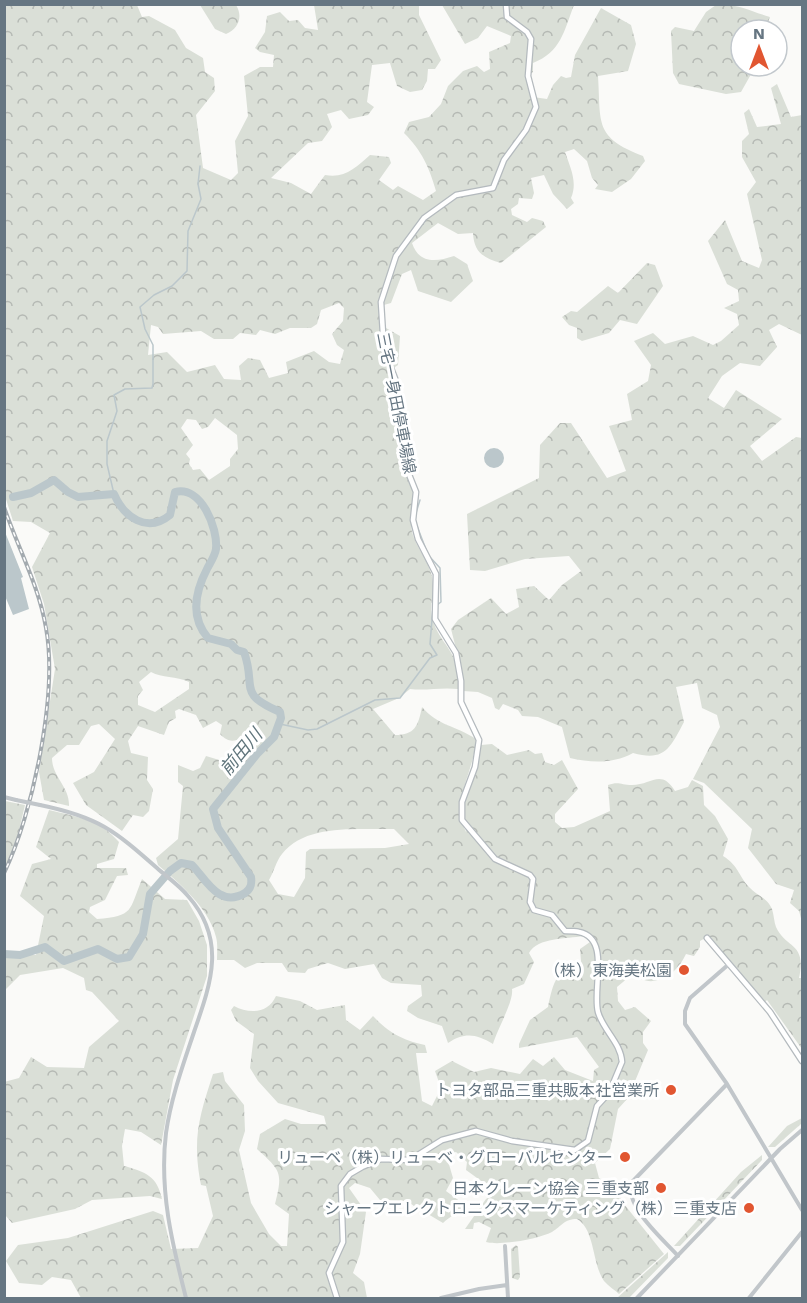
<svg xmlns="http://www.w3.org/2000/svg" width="807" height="1303" viewBox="0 0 807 1303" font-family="'Work Sans','Noto Sans JP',sans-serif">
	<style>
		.forest { fill: url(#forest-crowns); fill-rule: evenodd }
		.water { fill: #bbc7cb }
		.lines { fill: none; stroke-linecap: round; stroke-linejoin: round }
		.stream { stroke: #bbc7cb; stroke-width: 1.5 }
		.river { stroke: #bbc7cb; stroke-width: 8 }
		.secondary-casing { stroke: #b4babe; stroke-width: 7 }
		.tertiary { stroke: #c1c6ca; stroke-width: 4 }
		.secondary { stroke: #fff; stroke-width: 4.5 }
		.rail-casing { stroke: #a3aaaf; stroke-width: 4 }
		.rail { stroke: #fff; stroke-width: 1.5; stroke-dasharray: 4.5; stroke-linecap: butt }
		.tertiary-bridge { stroke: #c1c6ca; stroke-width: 4 }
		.poi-dot { fill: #e15631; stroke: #fff; stroke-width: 2 }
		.labels { text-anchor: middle; stroke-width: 6; stroke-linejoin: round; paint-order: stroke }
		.street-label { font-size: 16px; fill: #667682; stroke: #fff }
		.poi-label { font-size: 16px; fill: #667682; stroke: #fff; text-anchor: end }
		.water-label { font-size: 18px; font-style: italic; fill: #60757c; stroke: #fff }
	</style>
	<defs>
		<pattern id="forest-crowns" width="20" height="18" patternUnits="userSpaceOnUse" patternTransform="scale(1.5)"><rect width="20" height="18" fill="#dadfd7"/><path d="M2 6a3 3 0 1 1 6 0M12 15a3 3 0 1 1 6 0" fill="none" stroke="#b5b9b4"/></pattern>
	</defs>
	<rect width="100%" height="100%" fill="#fafaf8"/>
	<path class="forest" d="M4 5H137L142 17 149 16 175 30 186 48 203 58 205 72 214 78 215 91 196 115 203 168 231 180 238 173 235 141 248 116 244 76 260 67H273L274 55 260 52 255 48 265 32 267 16 280 12 289 21 298 20 305 28 318 30 314 5H287H419V15L441 60 435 69H428L427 81 422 90 410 92 397 86 390 63 372 65 367 102 374 107 368 115 349 119 341 110 327 114 332 127 322 141 308 143 271 178 291 183 311 194 325 175C345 179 356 167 370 155L389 157 391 163 379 180 393 190 398 186 423 200 436 191C429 167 422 151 404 133L409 122 429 117 441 104 448 86 463 71 477 66 484 72 490 69 489 52 510 43 511 36 487 26 478 38 465 44 442 5H574C564 31 561 52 533 63V72L527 76 533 97 547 99 553 85 561 76 566 78 571 77 575 55 601 8 631 25 636 44 628 71 598 76C601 124 594 137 643 156L645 161 631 179 612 192 595 189 598 185 592 178 587 161 574 149 565 152C570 167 578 182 571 198L574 203 567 209 553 194 544 175 531 178 534 193 532 199 519 198 518 204 511 209 512 215 527 222 532 218 543 221 546 227 501 263C484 258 474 253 473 233L458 234 438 223 412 243C419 264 436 262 454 256L467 264 473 281 451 302 418 291 411 270 402 274 391 303 380 306 379 324 400 336 398 365 389 371C400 405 398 441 406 475 408 482 413 488 414 496 415 508 409 518 412 532 416 548 429 561 432 577 435 591 429 605 432 618 441 648 461 650 458 689 440 687 427 691 410 689L399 698 373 709 395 735C415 735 418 726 422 707 438 726 455 725 476 739 474 774 450 800 466 832L463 807 477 766 481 745 492 744 507 755 529 750 535 754 542 753 545 762 554 765 562 760 578 789 555 814V822L562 828 574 827 610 811 608 785C619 781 621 785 632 785 651 785 661 768 675 791L688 787 692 780 703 786 704 805 715 816 728 839 723 856C739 866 738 875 749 887 757 896 767 897 772 909 774 915 774 922 776 927 786 949 807 942 799 978H802V1049L767 1000 765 1002 707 937 700 941V947L694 956 686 954C680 967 669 979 653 981 646 982 638 977 629 977L617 987 618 1001 625 1010 635 1007 651 1021 643 1032V1043L648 1050 628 1098 618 1109 610 1149 595 1163 599 1178 617 1188 624 1204 664 1254 619 1294C615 1290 608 1286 604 1281 592 1264 595 1229 577 1219 564 1219 562 1226 552 1232 538 1239 500 1246 486 1242L491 1228 479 1222 474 1223 473 1229H465L486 1199 502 1188 499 1184 484 1183 466 1170 467 1162 456 1152 449 1154 448 1161 453 1178 446 1191 465 1205C461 1212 450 1216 443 1223L406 1201 380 1200 370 1188 355 1183 349 1188 366 1212 360 1254 353 1273 364 1282 367 1298H81L71 1280 52 1277 42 1285 19 1283 6 1261 18 1245 68 1238 153 1211 163 1215 171 1249 198 1248 213 1216 206 1186 201 1185C192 1139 199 1117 213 1074L223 1072 225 1081 244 1105 245 1131 239 1150 251 1203 269 1234 281 1246H287L289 1214 275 1204C283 1172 281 1171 257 1149L260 1134 285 1119 301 1124H326L324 1116 278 1103 258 1081 250 1068 254 1034 236 1021 231 1010 234 1006C249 1014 268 1014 276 996L300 1001 317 1010 345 1005 346 1020 360 1030 373 1016C389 1033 402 1040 425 1045L427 1053H416L422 1101 432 1106 441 1088 435 1071 452 1061 474 1072 491 1068 520 1074 533 1059 543 1066 554 1057 565 1070 593 1081 594 1070 599 1067 577 1037 519 1048V1044L530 1020 548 1007C553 982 557 969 581 961L580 949 590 942 583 936C567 939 538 937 529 953L534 962 524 984 512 989C514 1001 497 1030 493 1044 476 1034 465 1032 448 1043L442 1026 418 1018 407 1011 408 1006 422 996 421 985 391 983 382 978 374 964 345 969 328 963 308 969 305 973 288 972 282 963H257L245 968 234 960H217C217 953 218 944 216 937 209 908 179 883 158 865L156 858 178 839 183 786 178 782V765L193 771 200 768 206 756 226 762 238 760 246 741 243 738C232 742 228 742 220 734L222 725 216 721 203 728 196 715 179 709 175 711 176 718 169 722 164 735 138 726 128 741 131 753 148 757 147 780 153 789 149 811 143 817 133 815 122 831 86 805 73 783 94 772 115 739 99 724 91 726 79 745H67L52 758C52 777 70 787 69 806L44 800 39 772 55 669 44 604 32 567 50 533 31 522 13 521 4 493ZM339 303 344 308 343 321 332 334 337 345 344 350 340 364 329 362 314 351 286 362 288 373 269 378 260 360 248 358 239 366 241 380 224 379 215 365 187 372 167 352 148 355 151 325 158 327 163 334 201 331 214 339H233L240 333 256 335 260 330 275 334 290 328H311L317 324 321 310ZM215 418 237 435 238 449 230 459V466L209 480 200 469 193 470 189 464 190 459 186 454 193 445 181 428 187 419 196 420 202 429 208 427ZM151 672C162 678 176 676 189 682V689L155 712 138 705V696L143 690 139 682ZM394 829 409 844 385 848 310 849 306 852 305 878 294 897 278 894 269 880C274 872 276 861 282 854 306 823 359 830 394 829Z
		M200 5H236C243 16 239 29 226 34L215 29Z
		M716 5C741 4 747 10 770 17L765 30H741V66H760L754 69 741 92 726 94 679 84 673 73 671 31 675 27 694 31 706 12Z
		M777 84 791 117 802 115V335L779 324 769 330 777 347 760 366 740 363 722 376 708 398 724 408 736 390 782 419 750 446 762 461 796 437 802 438V922L799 911 790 903 794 890 776 884 748 848 752 829 704 783 693 779 720 727 717 715 702 708 697 683 676 687 684 722C670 748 665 762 633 753 613 764 591 763 570 758L562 727 538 717 522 716 518 710 503 704 499 710 495 708 492 698 478 692 463 691V676L451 629 458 620 491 598 506 614 519 607 516 589 534 586 549 600 562 585 581 571 569 556 525 559 485 571 470 570 467 514 539 478 540 445 560 423H571L607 478 626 471 609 426 632 420 627 394 648 381 651 365 634 341 653 333 665 344 693 336 713 345 721 341 739 325 737 314 724 308 739 301 738 290 727 284 708 241 725 220 742 261 759 268 762 260 747 194 756 182 742 157V141L749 134 744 113 749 109 757 127 781 124 771 88Z
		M647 263 655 265 663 286 637 324 620 320 609 333 582 341 577 338V328L569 325 562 317 571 311 577 312 608 286 618 293Z
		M5 801 25 805 16 843 5 869Z
		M49 810C77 817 99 819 119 842L114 859 97 864V868H126L128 875 117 876 105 900 90 907 89 912 97 919C134 916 129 911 142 879L165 899 187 900 199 921 207 945V976L173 1080 161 1145 141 1132 125 1129 122 1146 124 1166C146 1172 157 1176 162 1199L150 1196 92 1200 75 1209 12 1223 5 1215 4 1082 19 1078 31 1057 47 1067 84 1068 89 1047 119 1021 92 992 86 990 84 978 63 968 20 975 5 990V955H36L44 916 20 896 32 864 51 859 36 847Z
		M802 1118V1123L775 1147H768L787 1126Z
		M762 1155V1160L680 1246H674L741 1172Z
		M516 1245 518 1247 520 1277 518 1280 512 1278 511 1249Z
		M668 1252V1258L629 1298H617Z"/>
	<path class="water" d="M484 458a10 10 0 1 1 20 0a10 10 0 1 1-20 0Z
		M5 532 23 577 21 578 29 609 13 615 5 596Z"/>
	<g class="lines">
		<path class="stream" d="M114 494 107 464V441L117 411 114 395 125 389 152 388 153 384V345L145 329 140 307 154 295 172 286 187 271 188 231 201 199 198 184 200 166
			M416 513 420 500
			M417 526 427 552
			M429 556 440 568 441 602 437 605
			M280 724 308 730 317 729 375 700 400 698 430 658 437 655 430 644 433 607"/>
		<path class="river" d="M4 954 20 955 45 947 64 961 98 949 117 959 129 957 143 934 150 894 170 871 181 863 192 865C205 878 219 909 245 893 251 889 252 884 251 877L218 828 213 809 257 754 274 737 281 718 280 712C236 693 257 688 244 652L237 650 231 644 208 638C190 617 195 592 207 569 210 563 215 556 216 549 218 528 201 485 175 492L170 515C147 534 124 517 114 494L78 497 68 492 54 480 31 493 13 497"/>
		<defs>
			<path id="secondary" d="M707 938 770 1012 802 1061
				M337 1298 329 1273 343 1242 341 1186 350 1174 362 1167 381 1159 410 1160 442 1140 476 1131 512 1141 575 1150 588 1141 597 1106 609 1093 622 1062C621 1043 603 1030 598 1012 592 989 611 938 579 932 575 931 570 931 565 931L552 915 534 910 530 902 533 879 530 875 495 859 462 820V802L475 767 479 740 461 702V681L456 653 435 619 436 574 418 539 413 520 416 492 408 472 396 381 384 350 381 302 396 256 424 218 456 195 493 188 504 160 526 130 536 107 528 76 531 39 527 32 507 17 506 4"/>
		</defs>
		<use href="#secondary" class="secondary-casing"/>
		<path class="tertiary" d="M4 797 16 800
			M40 805C98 817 114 830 157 868 167 877 179 885 188 896 227 940 211 983 194 1032 183 1065 171 1098 166 1133 159 1190 172 1243 186 1298
			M729 964 690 998 685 1011V1024L727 1084 802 1210
			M505 1246 508 1298
			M678 1256C663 1239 621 1204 633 1181L727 1084
			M441 1298 479 1289 507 1285
			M637 1298 780 1149 802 1130
			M749 1298 802 1232"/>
		<use href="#secondary" class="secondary"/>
		<defs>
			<path id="rail" d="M4 507C18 548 39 586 46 628 58 693 33 814 4 873"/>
		</defs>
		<use href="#rail" class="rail-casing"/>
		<use href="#rail" class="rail"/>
		<path class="tertiary-bridge" d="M16 800 40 805"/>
	</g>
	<g class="poi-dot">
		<circle cx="684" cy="970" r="6"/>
		<circle cx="671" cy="1090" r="6"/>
		<circle cx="625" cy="1157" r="6"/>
		<circle cx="661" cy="1188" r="6"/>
		<circle cx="749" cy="1208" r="6"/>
	</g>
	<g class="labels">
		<g class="street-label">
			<text transform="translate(397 403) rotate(79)" y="6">三宅一身田停車場線</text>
		</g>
		<g class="poi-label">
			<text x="672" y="976">（株）東海美松園</text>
			<text x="659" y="1096">トヨタ部品三重共販本社営業所</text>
			<text x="613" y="1163">リューベ（株）リューベ・グローバルセンター</text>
			<text x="649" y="1194">日本クレーン協会 三重支部</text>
			<text x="737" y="1214">シャープエレクトロニクスマーケティング（株）三重支店</text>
		</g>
		<g class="water-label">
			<text transform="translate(241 752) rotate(-50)" y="6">前田川</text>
		</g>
	</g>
	<rect width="807" height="1303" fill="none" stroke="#667682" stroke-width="12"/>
	<g transform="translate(759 48)"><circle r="28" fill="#ffffff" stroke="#c2c8cd" stroke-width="1.5"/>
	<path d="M0-4.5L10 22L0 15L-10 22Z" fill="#e15631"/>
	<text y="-9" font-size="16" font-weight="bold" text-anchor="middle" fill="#667682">N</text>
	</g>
</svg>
